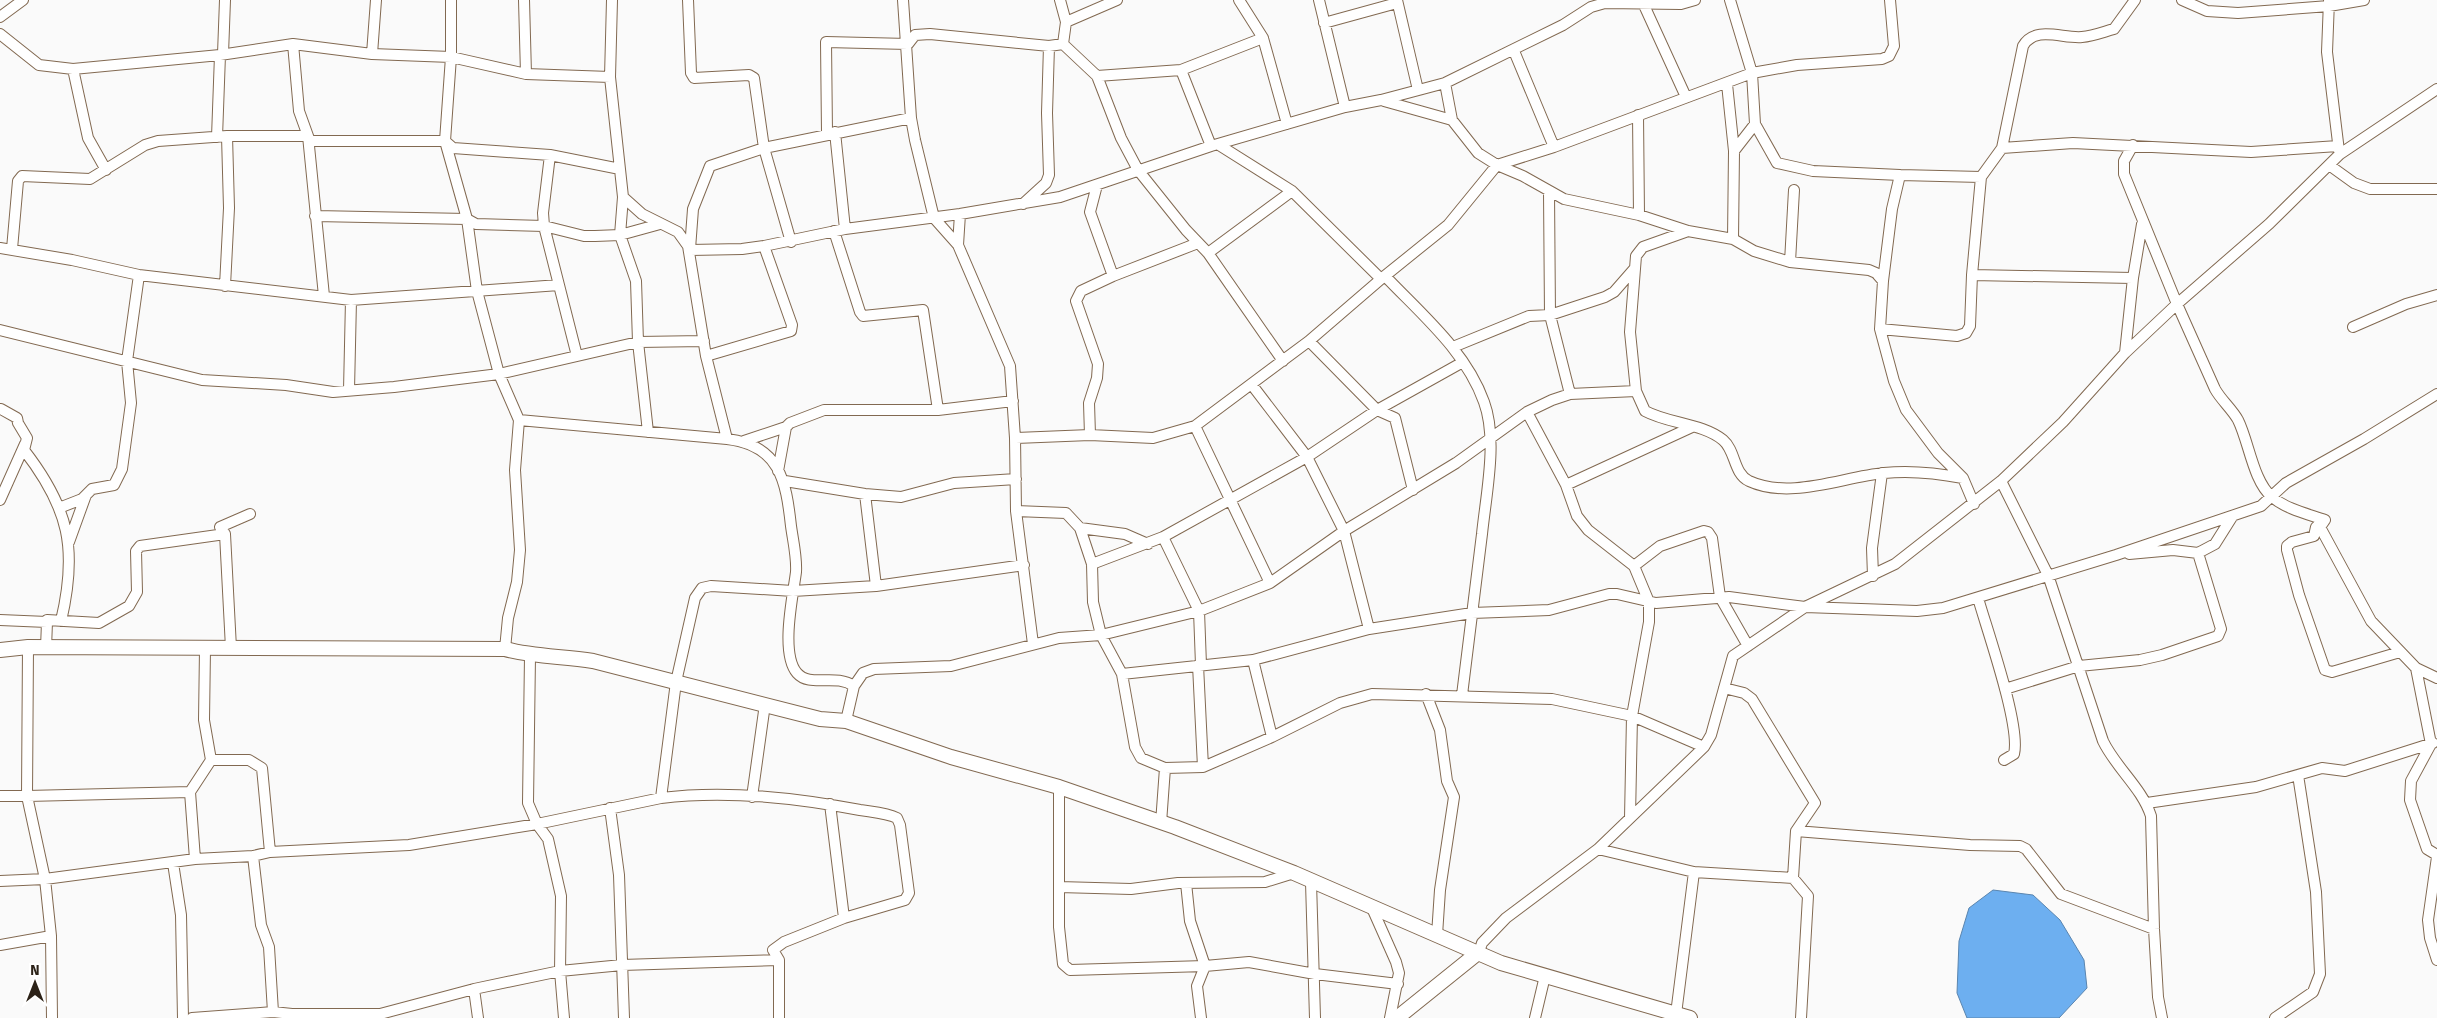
<svg xmlns="http://www.w3.org/2000/svg" width="2437" height="1018" viewBox="0 0 2437 1018" font-family="'Fira Sans',sans-serif">
	<style>
		.water { fill: #6daff0; stroke: #5a85af }
		.lines { fill: none; stroke-linecap: round; stroke-linejoin: round }
		.street-casing { stroke: #826951; stroke-width: 12 }
		.secondary-casing { stroke: #826951; stroke-width: 16 }
		.street { stroke: #fff; stroke-width: 10 }
		.secondary { stroke: #fff; stroke-width: 14 }
	</style>
	<rect width="100%" height="100%" fill="#fafafa"/>
	<path class="water" d="M1993 890 2033 895 2060 920 2084 960 2087 988 2059 1018H1967L1957 993 1959 941 1969 908Z"/>
	<g class="lines">
		<defs>
			<path id="street" d="M451 0V57L445 141 467 219 477 291 499 374 519 420 515 470 520 550 517 582 508 618 505 649
				M524 0 526 74
				M612 0 610 77 623 197 642 214 678 232 688 246 706 356 727 439C780 445 786 481 791 526 793 541 797 557 796 572 793 596 780 653 797 673 810 688 835 673 854 686L846 721
				M688 0 691 73 694 78 749 75 754 78 764 148 791 242
				M903 0 911 118 915 140 934 218 958 245 1010 366 1015 438 1016 511 1033 644
				M1060 0 1066 22 1063 44 1097 76 1121 138 1138 170 1186 230 1208 253 1283 361
				M1239 0 1263 38 1287 124
				M1319 0 1345 107
				M1397 0 1418 90
				M1730 0 1752 73 1755 124 1777 163 1813 171 1900 175
				M2182 0 2207 11 2238 13 2329 6 2364 0
				M2329 1 2327 52 2339 151
				M1643 3 1686 97
				M0 17 23 0
				M1066 22 1117 0
				M1324 23 1397 3
				M0 34 39 65 73 69 88 138 106 170
				M293 44 299 111 308 136 324 296
				M1514 51 1554 147
				M223 54 225 0
				M372 54 376 0
				M73 69 220 55 293 44 372 54 451 57 526 74 610 77
				M1181 70 1263 38
				M1097 76 1181 70 1211 146
				M1445 83 1452 120
				M1727 84 1734 151
				M1384 101 1452 120 1478 153 1497 165 1523 176 1564 199 1639 215 1688 231 1733 239 1754 251 1790 262 1869 270 1876 273 1883 281
				M1638 115 1639 215
				M835 132 845 229
				M827 133 826 42 908 44 915 35 930 34 1049 46 1063 44
				M217 137 220 55
				M1219 145 1292 191 1381 279
				M2133 145 2124 161V174L2177 304 2215 389C2221 400 2232 409 2238 420 2249 442 2253 481 2272 497 2286 509 2308 514 2325 520
				M2002 148 2073 143 2251 152 2338 146
				M550 155 543 213 544 226 577 356
				M2329 165 2354 183 2370 189H2437
				M1549 192 1550 315 1570 394
				M623 197 620 235 636 281 638 342 648 432
				M1023 204 1046 183 1049 175 1047 113 1049 46
				M315 216 467 219 476 224 544 226 584 236H595L620 235 660 224
				M834 231 860 312 863 316 923 310 938 410
				M1733 239 1734 151 1755 124
				M958 245 960 214
				M688 246 690 250 742 249 764 246 845 229 960 214 1060 197 1211 146 1345 107 1381 100 1445 83 1563 25 1591 7 1605 3 1681 4 1695 0
				M0 248 72 260 139 275 351 300 559 285
				M12 249 18 181 22 176 90 179 145 145 158 141 227 136H308L310 141H445L453 148 550 155 620 169
				M690 249 693 209 710 166 764 148 911 118
				M1208 253 1292 191
				M1790 262 1794 190
				M1972 275 2133 278
				M1113 276 1198 243
				M1385 276C1421 314 1466 351 1484 402 1498 440 1486 494 1482 534 1475 588 1469 641 1462 695
				M225 286 229 208 227 136
				M2353 327 2406 304 2437 295
				M1880 329 1957 336 1966 333 1970 326 1972 275 1981 177 2002 148 2023 46C2035 25 2063 39 2082 37 2093 36 2103 32 2114 29L2135 0
				M0 330 202 380 286 385 333 392 394 387 499 374 638 342 704 341
				M1309 341 1377 410 1395 418 1413 490
				M1453 347 1529 316 1550 315 1605 297 1614 292 1635 268
				M2125 353 2133 278 2142 224
				M706 356 791 331 792 325 764 246
				M1252 385 1307 457 1344 531 1369 629
				M349 390 351 300
				M1636 391 1630 332 1636 256 1643 247 1688 231
				M1 409 17 418 18 423 27 438 24 450C69 508 78 549 61 621
				M1527 412 1566 485 1577 516 1588 530 1634 566 1649 602V622L1632 716 1630 818
				M519 420 727 439
				M1195 426 1270 583
				M1090 435 1089 403 1097 378 1098 364 1076 301 1081 291 1113 276 1090 212 1097 185
				M1015 438 1090 435 1153 438 1195 426 1309 341 1381 279 1448 225 1497 165 1554 147 1752 73 1797 65 1882 59 1889 56 1894 46 1890 0
				M744 441 786 427
				M778 471 786 427 790 423 824 410H938L1013 401
				M785 481 865 494 901 497 954 483 1016 479
				M2001 481 2048 575 2103 741C2116 768 2142 788 2151 816L2154 929 2158 997 2162 1018
				M1566 485 1692 427
				M865 494 876 586
				M0 500 25 444
				M1974 504 1963 478 1938 453 1906 410 1894 381 1880 329 1883 281 1892 209 1900 175 1981 177
				M59 508 82 499 92 489 114 485 122 469 131 403 127 361 139 275
				M1016 511 1066 513 1080 528 1125 534 1148 544
				M2325 520 2320 527 2371 621 2416 668 2431 744 2411 781 2410 800 2427 849 2437 855
				M2322 522 2316 527 2314 536 2292 542 2287 546V550L2299 595 2325 670 2332 672 2400 652
				M1080 528 1092 564 1093 602 1101 635 1122 674 1135 747 1141 758 1165 768 1161 823
				M225 534 231 648
				M1163 537 1199 611 1201 665
				M69 542 86 495
				M2129 554 2173 550 2198 553
				M1092 564 1163 537 1307 457 1377 410 1463 362
				M1634 566 1660 546 1704 531 1708 532 1712 538 1720 597 1748 646
				M1873 576 1872 548 1882 473
				M1978 598C1987 630 2021 726 2014 754L2004 760
				M0 620 47 622 46 648
				M47 622V620L99 623 129 606 137 592 136 551 140 546 225 534 220 527 250 514
				M205 649 204 720 211 760H249L262 768 270 852
				M530 656 528 803 537 824 548 839 561 896 560 971 564 1018
				M1253 660 1272 737
				M1198 665 1203 767
				M2416 668 2437 678
				M1122 674 1253 660 1369 629 1472 613 1549 610 1609 594H1617L1656 603 1729 597 1805 607 1917 611 1943 608 2116 555 2261 506 2286 483 2364 439 2437 394
				M854 686 863 673 874 669 951 666 1059 638 1101 635 1199 611 1270 583 1344 531 1456 463 1527 412 1552 400 1570 394 1636 391 1645 411C1669 424 1702 423 1723 440 1736 451 1733 473 1749 481 1790 500 1842 477 1884 473 1911 470 1937 473 1963 478
				M1724 688 1744 693 1752 699 1815 803 1796 831
				M2005 689 2079 666 2140 660 2162 655 2218 636 2221 629 2198 553 2215 544 2232 517
				M1426 694 1440 730 1447 781 1454 797 1440 890 1437 935
				M1165 768 1203 767 1272 737 1340 703 1372 694 1552 699 1632 716 1704 747
				M1059 787V927L1063 964 1070 970 1205 966 1190 921 1186 883
				M0 796H27L28 647
				M752 797 765 704
				M661 798 676 682 695 598 702 588 711 586 793 591 876 586 1024 565
				M2147 803 2256 787 2322 768 2345 771 2433 743
				M830 804 844 918
				M610 808 619 875 624 1018
				M1598 849 1694 872 1793 878 1808 896 1801 1018
				M253 856 261 925 269 947 273 1012
				M2437 857 2428 920 2430 938 2437 960
				M173 863 181 915 183 1018
				M1793 878 1796 831 1970 845 2020 846 2026 849 2061 894 2154 929
				M0 881 45 879 195 859
				M1311 882 1315 1018
				M1059 887 1131 889 1178 883 1265 882 1294 873
				M1372 908 1396 962 1399 973 1390 1018
				M0 945 51 936
				M1479 952 1482 943 1506 918 1598 849 1704 747 1711 735 1733 656 1805 607 1895 564 2001 481 2063 422 2125 353 2177 304 2269 224 2340 154 2437 89
				M474 989 478 1018
				M1676 1014 1694 872
				M52 1018 51 936 45 879 27 796 190 792
				M192 1018 273 1012 292 1014H380L474 989 560 971 622 965 779 960 773 950 784 942 844 918 905 900 909 893 900 825 897 818C887 813 872 812 860 810 798 798 724 790 661 798L537 824 409 845 270 852 253 856 195 859 190 792 211 760
				M779 1018V960
				M1201 1018 1197 986 1205 966 1249 962 1315 974 1398 984
				M1535 1018 1545 976
				M2275 1018 2313 992 2320 974 2316 892 2298 775"/>
			<path id="secondary" d="M0 650 28 647 505 649C534 657 563 656 593 661L820 719 846 721 951 757 1059 787 1175 827 1294 873 1501 963 1690 1018
				M1397 1018 1479 952"/>
		</defs>
		<use href="#street" class="street-casing"/>
		<use href="#secondary" class="secondary-casing"/>
		<use href="#street" class="street"/>
		<use href="#secondary" class="secondary"/>
	</g>
	<g transform="translate(35 983)" stroke="#ffffff" stroke-width="4" paint-order="stroke">
	<path d="M0-4L9 19L0 12L-9 19Z" fill="#2c2218"/>
	<text y="-8" font-size="14" font-weight="bold" text-anchor="middle" fill="#2c2218">N</text>
	</g>
</svg>
